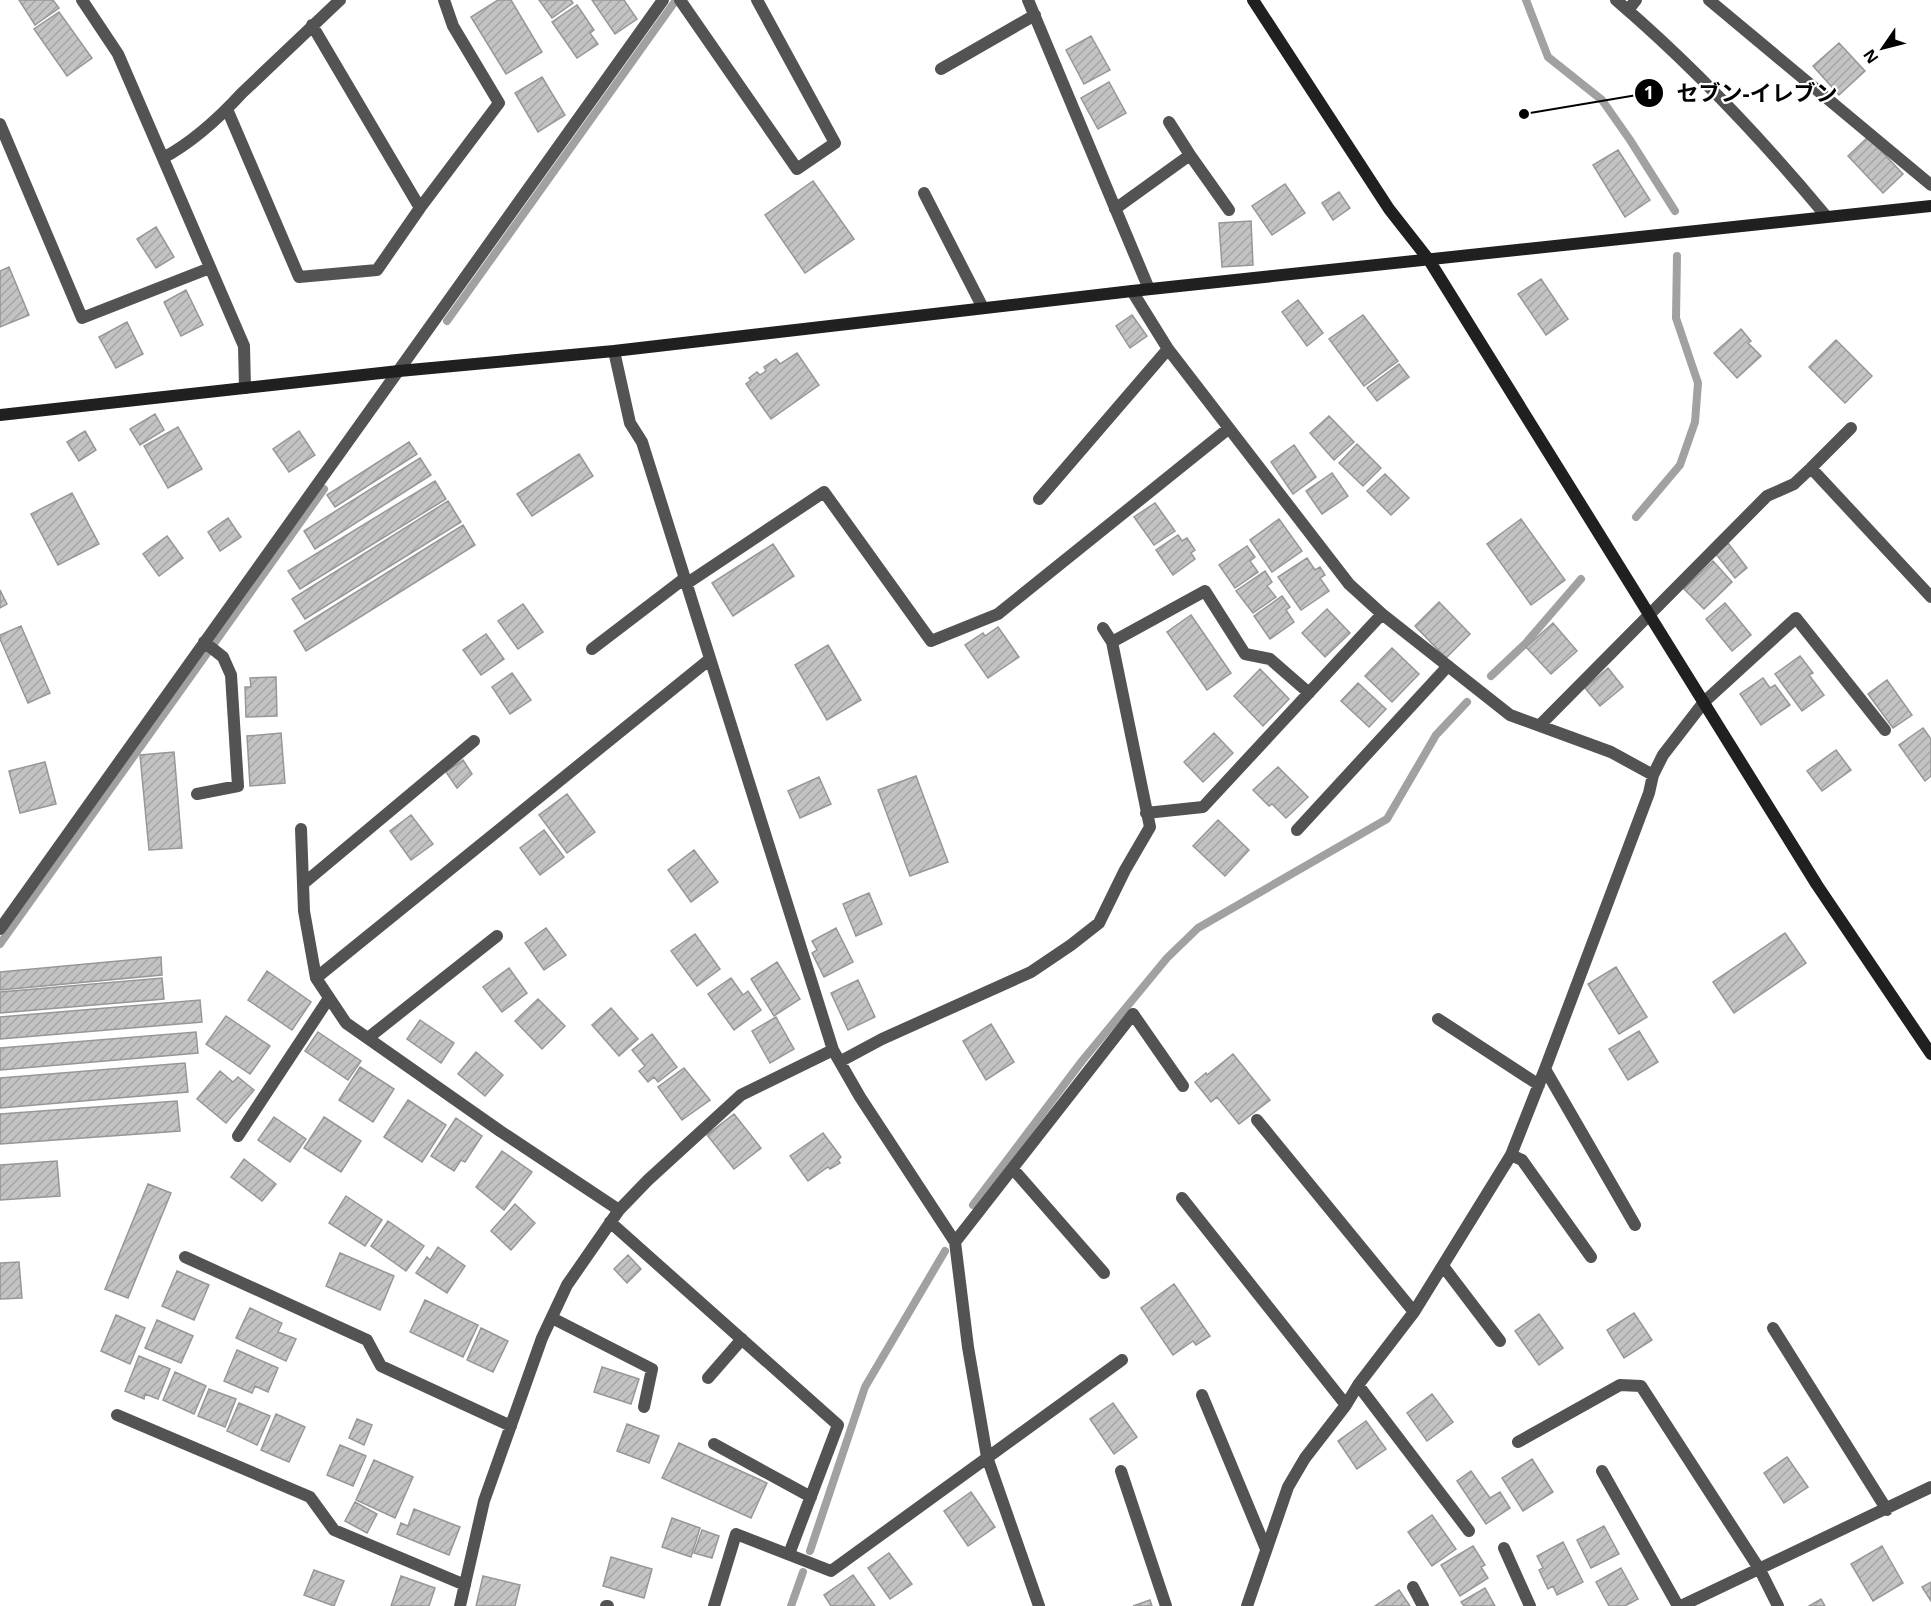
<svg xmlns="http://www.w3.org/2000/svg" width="1931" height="1606" viewBox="0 0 1931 1606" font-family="'Open Sans','Noto Sans JP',sans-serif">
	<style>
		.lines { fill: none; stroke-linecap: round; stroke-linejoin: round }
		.stream { stroke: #a1a1a1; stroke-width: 8 }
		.building { fill: url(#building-hatch); stroke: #979797; stroke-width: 1.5 }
		.lane { stroke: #535353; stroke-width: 12 }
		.street { stroke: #535353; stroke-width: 12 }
		.secondary { stroke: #202020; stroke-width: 12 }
		.leader { fill: none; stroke: #000; stroke-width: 2 }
		.callout-dot { fill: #000; stroke: #fff; stroke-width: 2 }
		.mark-label { font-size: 18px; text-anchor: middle; font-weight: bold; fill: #fff }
		.callout-label { font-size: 22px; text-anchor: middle; font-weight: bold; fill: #000; stroke: #fff; stroke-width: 4.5; stroke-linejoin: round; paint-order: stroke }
	</style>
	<defs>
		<pattern id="building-hatch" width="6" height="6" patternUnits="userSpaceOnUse" patternTransform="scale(1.5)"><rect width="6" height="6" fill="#c3c3c3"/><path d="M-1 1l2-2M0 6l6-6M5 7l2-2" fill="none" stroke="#a6a6a6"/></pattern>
	</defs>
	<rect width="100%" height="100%" fill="#fff"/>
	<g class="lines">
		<path class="stream" d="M1526 0 1548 57 1602 100 1630 140 1675 211
			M447 321 676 0
			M1636 517 1680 465 1695 422 1698 383 1676 318 1677 256
			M1491 676 1525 644 1581 579
			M0 944 324 489
			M973 1205 1082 1061 1167 958 1198 928 1387 819 1436 735 1467 702
			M810 1551 865 1387 945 1251
			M791 1606 803 1572"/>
	</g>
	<path class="building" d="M19 0H53L59 8 35 25Z
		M498 0H511L542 52 506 74 471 17Z
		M539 0H571L573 3 552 18Z
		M592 0H624L637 19 615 34Z
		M577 5 594 30 590 33 598 44 577 58 552 22Z
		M59 12 92 58 67 76 34 29Z
		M1091 36 1110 70 1084 84 1066 50Z
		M1839 43 1865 71 1839 95 1813 66Z
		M542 77 565 115 538 132 515 93Z
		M1109 82 1126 113 1098 129 1081 98Z
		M1868 137 1903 174 1883 193 1848 156Z
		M1618 150 1650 200 1625 217 1593 165Z
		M813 181 854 239 805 273 765 215Z
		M1285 184 1305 213 1272 235 1252 206Z
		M1339 192 1350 208 1333 220 1322 203Z
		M1251 221 1253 265 1222 267 1219 223Z
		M156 227 174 257 156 268 137 239Z
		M9 267 29 315 0 327V271Z
		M1541 279 1568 319 1546 335 1518 294Z
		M186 290 203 325 181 336 164 302Z
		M1298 300 1323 333 1307 346 1282 312Z
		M1132 315 1147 336 1130 348 1116 326Z
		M1363 315 1398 361 1364 386 1329 339Z
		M127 322 143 354 116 368 99 337Z
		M1741 329 1751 341 1748 343 1761 356 1737 378 1714 353Z
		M1836 340 1872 376 1845 403 1809 367Z
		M797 353 819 385 771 419 746 384 751 380 749 378 757 372 760 375 766 371 764 367 776 359 780 364Z
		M1399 364 1409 377 1377 401 1367 388Z
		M155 414 164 430 140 445 130 429Z
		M1329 416 1354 442 1334 460 1310 433Z
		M178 427 202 469 168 488 144 446Z
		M85 431 96 450 79 461 67 442Z
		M299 431 315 455 289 472 273 449Z
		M409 442 417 454 335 507 327 495Z
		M1357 444 1381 468 1363 486 1339 463Z
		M1294 445 1316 477 1293 494 1271 462Z
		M579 454 593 476 532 516 517 494Z
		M420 458 431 475 315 549 304 531Z
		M1332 473 1348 496 1322 514 1306 491Z
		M1385 474 1409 498 1391 515 1367 491Z
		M435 481 446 499 300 589 288 571Z
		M72 493 99 544 58 565 31 514Z
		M448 501 461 522 305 619 292 599Z
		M1155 503 1175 531 1154 545 1134 517Z
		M228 518 241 537 220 551 208 532Z
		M1279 519 1302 551 1272 572 1250 540Z
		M1521 519 1565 580 1531 605 1487 544Z
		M463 525 475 545 306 651 294 631Z
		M1178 535 1182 541 1187 538 1195 550 1191 553 1195 559 1173 575 1156 550Z
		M167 536 183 558 159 576 143 554Z
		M1728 543 1747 568 1735 578 1715 553Z
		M773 544 794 576 733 616 712 583Z
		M1247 546 1255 557 1250 561 1258 572 1235 588 1219 565Z
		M1307 558 1315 570 1320 567 1325 575 1320 578 1329 591 1301 610 1278 577Z
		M1713 561 1732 582 1704 609 1684 589Z
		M1265 571 1272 582 1267 586 1276 597 1253 613 1236 591Z
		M0 590 7 604 0 608Z
		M1282 596 1290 607 1286 610 1294 622 1270 639 1254 616Z
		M1439 602 1470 634 1446 658 1415 626Z
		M1725 603 1751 635 1732 651 1706 619Z
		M523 604 543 632 518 649 498 621Z
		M1327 609 1350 633 1325 657 1302 633Z
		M1191 615 1231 673 1207 690 1167 632Z
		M1553 623 1577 651 1551 674 1526 647Z
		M21 626 50 693 28 703 0 639V635Z
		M998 627 1019 657 988 678 965 645 983 633 985 636Z
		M486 634 504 659 481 675 463 650Z
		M828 645 861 700 827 720 795 665Z
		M1392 648 1419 674 1392 702 1365 676Z
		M1800 656 1813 673 1809 675 1824 695 1802 711 1775 674Z
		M1608 668 1623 687 1600 706 1585 688Z
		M1260 669 1289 699 1263 726 1234 696Z
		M512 673 531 700 510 714 492 687Z
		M276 677 277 716 246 717 245 687H251L250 678Z
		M1763 678 1770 688 1775 685 1790 705 1761 725 1740 694Z
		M1887 680 1912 715 1893 728 1868 694Z
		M1358 683 1386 709 1369 727 1341 701Z
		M1923 728 1931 739V776L1925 781 1899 745Z
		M281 733 285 783 250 786 247 736Z
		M1214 733 1233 753 1203 782 1184 762Z
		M1836 750 1851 770 1822 791 1807 771Z
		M174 752 182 848 149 850 140 755Z
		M463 760 472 774 457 788 446 772Z
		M45 762 56 804 20 813 9 771Z
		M1278 767 1308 797 1286 818 1272 804 1269 806 1253 790Z
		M916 776 948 862 910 876 878 790Z
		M819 777 831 804 800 818 788 791Z
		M567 794 595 832 567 853 539 815Z
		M411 815 433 844 411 860 390 831Z
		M1218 820 1249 850 1225 876 1193 846Z
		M544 830 564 857 540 875 520 848Z
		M694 850 718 882 691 902 668 870Z
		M869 893 882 924 856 936 843 904Z
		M546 928 566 955 544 970 525 943Z
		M836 928 853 962 824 977 812 953 817 950 812 941Z
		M1785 933 1806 963 1734 1013 1713 982Z
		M695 934 720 969 697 986 671 951Z
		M161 957 162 975 0 990V972Z
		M777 962 800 999 774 1016 751 979Z
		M1616 967 1647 1017 1619 1034 1588 984Z
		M509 968 527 993 502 1012 483 987Z
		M267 971 311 1002 292 1030 248 1000Z
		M162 978 164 999 0 1013V992Z
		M731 978 743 995 748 991 761 1010 734 1030 708 994Z
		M858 980 875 1017 848 1030 831 993Z
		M538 999 565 1026 542 1049 515 1021Z
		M200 1000 202 1022 0 1039V1017Z
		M611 1008 638 1039 619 1056 592 1025Z
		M226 1016 270 1046 250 1074 206 1044Z
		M776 1017 794 1049 770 1063 752 1031Z
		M420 1020 454 1043 441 1063 407 1039Z
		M991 1024 1014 1062 986 1080 963 1041Z
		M1639 1031 1658 1062 1628 1080 1609 1049Z
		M196 1032 198 1053 0 1070V1048Z
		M318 1032 361 1061 348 1080 305 1051Z
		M652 1034 677 1067 658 1082 654 1077 648 1082 639 1071 645 1066 632 1050Z
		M476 1052 503 1075 485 1096 458 1074Z
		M1233 1054 1270 1100 1239 1124 1217 1097 1211 1102 1195 1082 1206 1073 1207 1075Z
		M185 1063 188 1092 0 1108V1078Z
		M360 1067 394 1089 373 1122 339 1100Z
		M684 1068 710 1100 682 1120 658 1087Z
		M220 1071 233 1082 238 1077 254 1090 226 1123 197 1099Z
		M408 1100 446 1125 422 1162 384 1137Z
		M177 1101 180 1131 0 1144V1114Z
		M734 1114 761 1148 734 1169 707 1135Z
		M274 1117 306 1139 290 1162 258 1140Z
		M324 1117 361 1141 341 1172 304 1148Z
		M456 1118 482 1136 465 1162 461 1160 454 1171 431 1156Z
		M823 1133 841 1157 838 1160 840 1163 830 1169 828 1167 808 1181 790 1156Z
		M502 1151 532 1172 504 1210 476 1187Z
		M244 1159 276 1184 262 1201 231 1177Z
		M57 1161 60 1196 0 1200V1165Z
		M148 1184 171 1193 128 1298 105 1289Z
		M346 1196 382 1220 365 1246 329 1223Z
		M515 1204 535 1223 511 1250 491 1231Z
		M388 1221 424 1246 406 1271 371 1246Z
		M438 1247 465 1266 447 1293 416 1273 427 1257 430 1260Z
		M340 1253 394 1276 380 1310 326 1286Z
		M628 1255 641 1269 627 1283 614 1269Z
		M19 1262 22 1298 0 1299V1263Z
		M177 1271 209 1285 194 1320 162 1306Z
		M1174 1284 1210 1336 1196 1345 1193 1341 1173 1355 1141 1308Z
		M425 1300 478 1325 463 1357 410 1332Z
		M250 1308 282 1323 278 1332 296 1339 286 1361 236 1338Z
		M1634 1313 1652 1340 1624 1358 1607 1330Z
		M1539 1314 1563 1348 1539 1365 1515 1331Z
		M116 1315 145 1328 130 1364 101 1351Z
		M157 1320 193 1336 181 1363 145 1348Z
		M481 1328 508 1341 493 1372 467 1360Z
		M237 1350 278 1368 268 1392 255 1386 252 1393 224 1381Z
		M139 1356 170 1369 158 1399 145 1394 144 1399 125 1391Z
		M602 1367 639 1379 631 1404 594 1392Z
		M175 1372 206 1386 194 1414 163 1400Z
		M209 1389 236 1399 225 1427 198 1416Z
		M1432 1394 1453 1422 1427 1441 1407 1413Z
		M239 1403 270 1416 257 1445 227 1431Z
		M1113 1403 1137 1437 1114 1454 1090 1419Z
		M276 1414 305 1427 289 1462 261 1450Z
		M357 1419 372 1425 364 1445 349 1438Z
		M1366 1421 1386 1449 1357 1469 1338 1441Z
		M627 1424 659 1436 649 1463 617 1451Z
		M679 1443 767 1483 751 1518 662 1478Z
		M340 1445 366 1456 353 1486 327 1475Z
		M1787 1457 1808 1487 1784 1503 1764 1473Z
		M1532 1459 1553 1492 1523 1511 1502 1478Z
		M374 1460 413 1477 395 1518 356 1500Z
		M1471 1471 1490 1498 1500 1492 1510 1508 1486 1524 1457 1481Z
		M971 1492 995 1527 968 1546 944 1511Z
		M355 1502 377 1514 367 1533 345 1521Z
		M414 1509 460 1527 449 1555 397 1534 401 1523 408 1526Z
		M1432 1515 1456 1549 1432 1566 1408 1532Z
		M672 1518 700 1528 691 1557 662 1547Z
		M1604 1526 1619 1554 1591 1568 1577 1540Z
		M702 1530 719 1536 712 1558 694 1553Z
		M1563 1542 1583 1582 1557 1595 1553 1586 1548 1589 1539 1570 1543 1568 1537 1556Z
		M1473 1546 1485 1565 1481 1567 1488 1578 1460 1596 1441 1565Z
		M1882 1546 1903 1583 1873 1601 1851 1564Z
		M889 1553 912 1584 890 1599 868 1568Z
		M611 1557 652 1569 644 1598 603 1586Z
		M1621 1568 1638 1599 1625 1606H1609L1596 1582Z
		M314 1570 344 1581 334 1606 304 1595Z
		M853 1575 875 1606H831L824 1595Z
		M401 1576 435 1588 429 1606H391Z
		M483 1576 520 1585 515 1606H476Z
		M1931 1582V1601L1922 1587Z
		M1485 1588 1495 1606H1464L1461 1602Z
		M1399 1590 1410 1606H1375Z
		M1821 1599 1825 1606H1809Z
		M1150 1600 1152 1606H1133Z"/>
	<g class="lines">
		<path class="lane" d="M1297 830 1448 666
			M606 1606H608"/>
		<path class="street" d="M82 0 118 54 244 346 245 388
			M680 0 797 169 835 143 757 0
			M1028 0 1149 289
			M1616 0C1693 66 1762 139 1826 216
			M1709 0 1931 185
			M1628 10 1636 0
			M312 25 420 208
			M941 69 1035 15
			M227 109 299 277 377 270 420 208 499 103 453 26 444 0
			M0 124 82 318 210 268
			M1190 155 1229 210
			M163 158C193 142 219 118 242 93L340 0
			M924 193 983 308
			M1115 209 1190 155 1169 122
			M1132 291 1168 349 1349 584 1382 614 1510 715 1611 752 1653 775
			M614 351 630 423 642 442 833 1050 860 1097 955 1242 968 1347 987 1457 1039 1606
			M1811 468 1851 428
			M1039 499 1168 349
			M686 584 824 492 931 641 998 614 1228 429
			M1112 642 1205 591 1245 654 1270 659 1309 693
			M592 649 685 578
			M1540 725 1767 496 1794 484 1811 468 1931 597
			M197 794 238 786 231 675 223 657 204 642
			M1146 813 1203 807 1382 614
			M301 829 304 911 316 978 346 1023 500 1131 619 1210
			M303 884 474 741
			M0 929 663 0
			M316 978 710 659
			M1438 1019 1539 1085
			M368 1038 497 936
			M841 1061 882 1039 1031 972 1071 945 1099 923 1125 870 1150 827 1112 642 1103 628
			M1545 1069 1635 1225
			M1257 1120 1414 1312
			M238 1136 329 998
			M1511 1155 1522 1160 1591 1257
			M1013 1169 1104 1273
			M1182 1198 1346 1405
			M610 1222 838 1425 789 1554
			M955 1242 1133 1014 1183 1086
			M185 1257 367 1340 381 1366 511 1426
			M1443 1266 1500 1341
			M552 1318 652 1369 644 1407
			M1773 1328 1887 1510
			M708 1378 742 1339
			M1358 1385 1469 1531
			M1202 1395 1266 1549
			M117 1415 310 1497 334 1530 465 1585
			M1518 1442 1620 1385 1641 1386 1760 1570 1778 1606
			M714 1444 811 1497
			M1121 1471 1166 1606
			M1602 1471 1678 1606
			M1504 1548 1530 1606
			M1413 1587 1423 1606
			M460 1606 484 1501 542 1338 567 1285 619 1210 648 1180 741 1095 833 1050
			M714 1606 736 1534 831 1571 1122 1360
			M1247 1606 1288 1487 1305 1458 1346 1405 1358 1385 1414 1312 1511 1155 1545 1069 1649 793 1653 775 1663 755 1704 702 1796 618 1885 730
			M1681 1606 1931 1487"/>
		<path class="secondary" d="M1253 0 1389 209 1429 260 1817 885 1931 1054
			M0 415 399 371 614 351 1132 291 1931 206"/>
	</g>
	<path class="leader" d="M1524 114L1649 93"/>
	<g class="callout-dot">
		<circle cx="1524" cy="114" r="6"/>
		<circle cx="1649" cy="93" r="15"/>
	</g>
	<g class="mark-label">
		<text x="1649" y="99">1</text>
	</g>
	<g class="callout-label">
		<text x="1757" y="101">セブン-イレブン</text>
	</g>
	<g transform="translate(1883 48) rotate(235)" stroke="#ffffff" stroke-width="4.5" paint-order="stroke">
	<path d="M0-4.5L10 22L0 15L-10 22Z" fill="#000000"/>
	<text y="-9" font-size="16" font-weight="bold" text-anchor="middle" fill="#000000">N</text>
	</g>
</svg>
